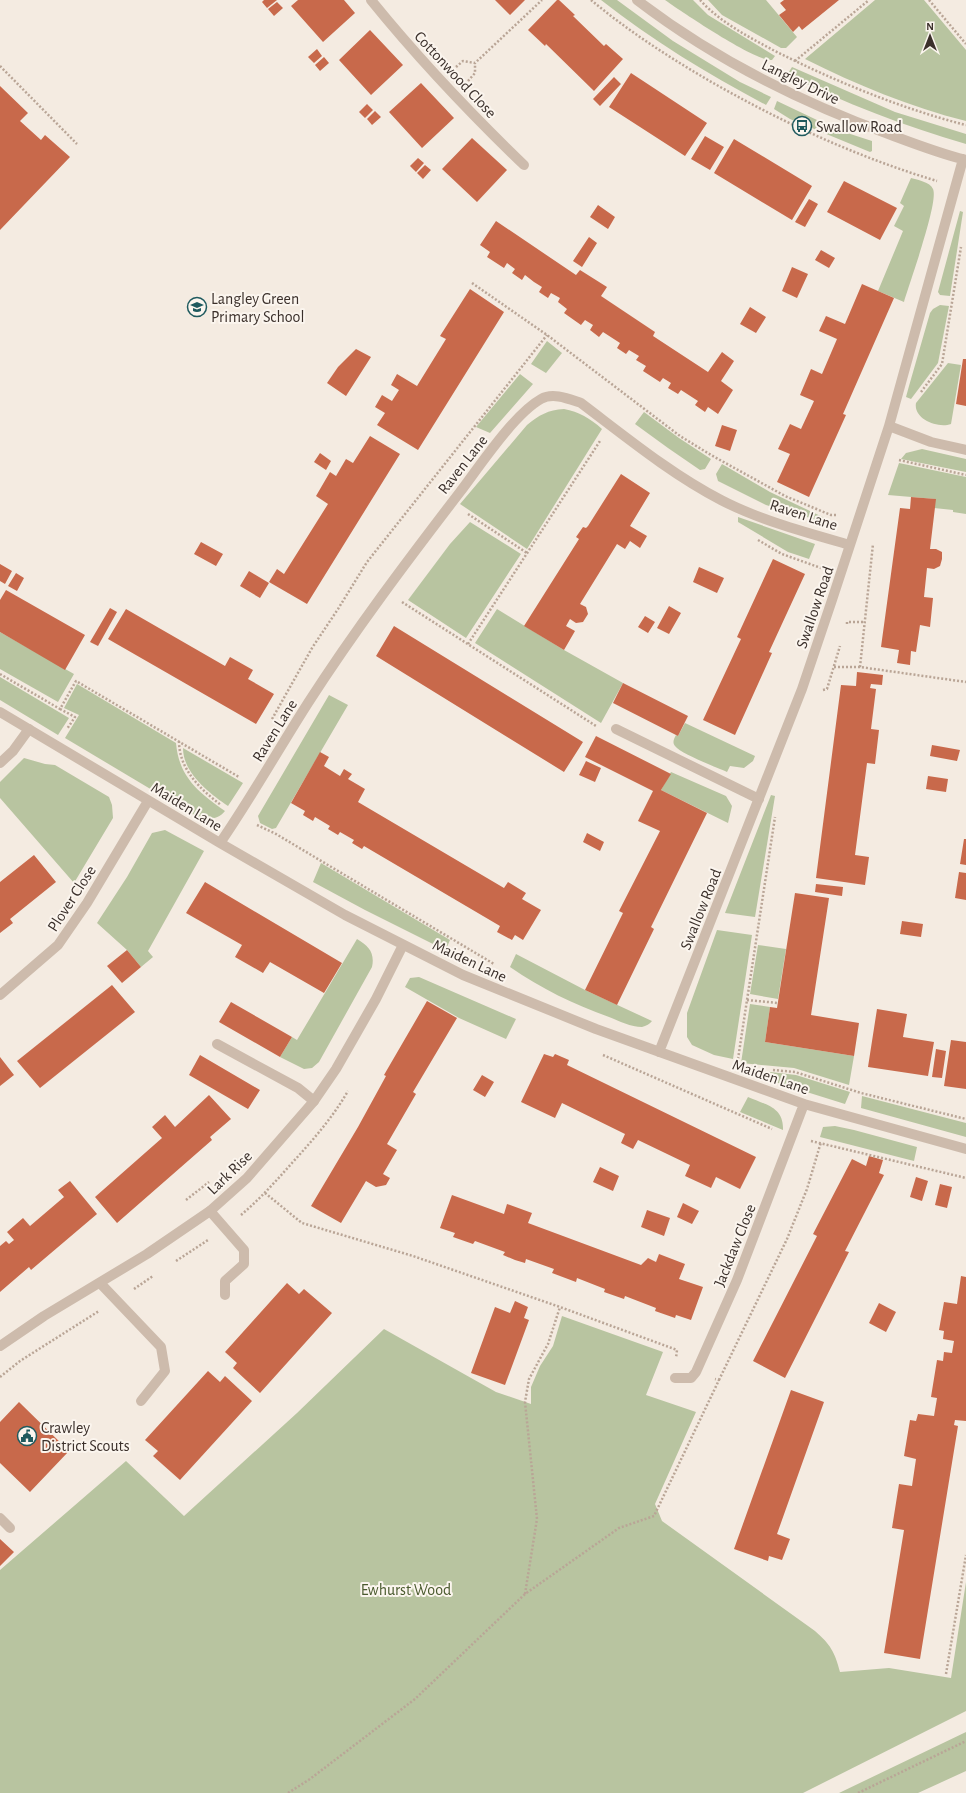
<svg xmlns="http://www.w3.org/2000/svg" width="966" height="1793" viewBox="0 0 966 1793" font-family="'Alegreya Sans',sans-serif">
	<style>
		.green { fill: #b8c4a0 }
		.building { fill: #c8694b }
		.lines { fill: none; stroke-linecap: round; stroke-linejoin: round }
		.path { stroke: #b9a596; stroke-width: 2.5; stroke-dasharray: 2 2; stroke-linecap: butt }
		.service { stroke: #cdbbac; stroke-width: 10 }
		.minor { stroke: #cdbbac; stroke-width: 10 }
		.labels { text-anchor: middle; stroke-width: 4; stroke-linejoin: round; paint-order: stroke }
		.street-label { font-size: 16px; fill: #3b302b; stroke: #fbf5ee }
		.poi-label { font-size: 16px; fill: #3b302b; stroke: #fbf5ee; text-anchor: start }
		.park-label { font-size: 16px; fill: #4a5a2e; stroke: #fbf5ee }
	</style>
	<rect width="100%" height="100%" fill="#f4ebe1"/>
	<path class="green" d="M601 0H617L673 41 740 82 771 97 766 105C708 74 653 41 601 0Z
		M665 0H693L708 15 775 56 772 60C756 62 682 12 665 0Z
		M708 0H766L797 37 786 48H781L722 15Z
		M875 0H924L966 50V121C910 107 857 85 805 59Z
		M792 67 895 112 966 134V144C904 126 845 103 787 75Z
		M777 101 838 130 872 141V151L870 152 790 119 774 109Z
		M911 178C918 180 930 182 933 189 939 202 909 284 904 302L878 291 903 231 894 226 904 206 900 203Z
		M960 211 963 212 950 296 940 295 938 292Z
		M940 305 949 306 938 363 911 399 906 397 909 386 930 313 933 309Z
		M547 341 562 353 546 373 531 364Z
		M948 363 961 365 951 424C938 429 913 419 916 403Z
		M520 374 533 384 490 433 476 427Z
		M564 409C579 412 590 418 602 429L527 549 460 504 527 425C539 415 548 410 564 409Z
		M644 412 679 438 711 459 705 469 700 470 668 448 635 424Z
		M922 449 966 459V472L901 459 906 453Z
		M899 463 966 477V514L953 512V510L934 508 935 499 888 495Z
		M722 464 770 492 829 520 827 523 766 505 718 481 716 474Z
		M738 517 815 544 809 559 788 552 738 522Z
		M470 522 521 554 466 638 408 600 450 544Z
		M497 609 564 650 623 683 601 723 475 643Z
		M0 632 74 674 58 702 0 669Z
		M0 677 69 718 58 735 0 700Z
		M77 684 176 743C179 777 198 792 225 811 218 820 210 819 199 818L65 738 79 715 64 708Z
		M329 695 348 705 276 828 272 829 260 823 258 816Z
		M685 723 755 756 753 761 744 768 730 766 727 772C716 767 681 754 675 746 672 742 674 739 676 735L678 736Z
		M183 748 243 783 228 806C209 793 183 773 183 748Z
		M24 758 45 764 55 765 109 797 112 805 113 818 74 883 0 798V782Z
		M671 772 726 796 732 806 728 823 661 790Z
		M771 795 775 796 755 917 725 913Z
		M165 830 204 851 148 951 153 957 141 967 127 950 97 923 127 877 152 833Z
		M321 863 450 940 447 947 443 949 365 910 313 882Z
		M717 930 752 935 733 1059 714 1055 692 1045 687 1037V1013Z
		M357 939C369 946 375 953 372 967L319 1062 312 1068 304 1069 280 1057 292 1037 297 1040Z
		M758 945 786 949 778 999 750 994Z
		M516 954 585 990 652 1021C650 1024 646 1026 642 1027 631 1027 619 1021 609 1017 573 1004 542 989 510 967Z
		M419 977 516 1019 506 1039 459 1018 405 987 410 978Z
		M750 1004 770 1007 765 1042 854 1056 849 1085 794 1068 741 1063Z
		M762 1071 796 1075 850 1092 845 1104 759 1077Z
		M862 1096 966 1123V1137L861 1108Z
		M748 1097C766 1105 784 1107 783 1130L740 1112Z
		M835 1126 854 1130 917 1147 914 1161 820 1137 823 1127Z
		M562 1316 663 1352 646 1395 696 1412 655 1504 662 1521 815 1631C830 1644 835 1652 840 1672L889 1668 951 1678 966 1582V1711L803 1793H0V1570L126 1461 184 1516 297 1413 384 1329 496 1392 531 1404V1387L540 1366 553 1346Z
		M966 1732V1771L918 1793H839Z"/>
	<path class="building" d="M264 0H277L267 8 262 2Z
		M298 0H344L355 13 323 42 291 6Z
		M495 0H525L510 15Z
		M557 0H559L575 15 573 16 604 46 606 44 623 59 594 91 546 44 545 46 528 30Z
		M784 0H839L802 30 799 26 793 32 779 15 786 10 780 3Z
		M277 2 283 8 274 16 268 9Z
		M370 30 403 65 371 95 339 60Z
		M317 49 322 56 314 63 308 57Z
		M324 57 329 63 320 71 315 65Z
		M631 73 707 123 685 156 609 107Z
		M614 77 621 84 600 106 593 99Z
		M421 83 454 118 422 148 389 112Z
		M0 86 28 113 20 121 41 140 45 135 70 157 0 230Z
		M367 104 373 110 365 118 359 112Z
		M375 111 381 117 372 125 367 119Z
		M705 136 724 147 710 170 691 159Z
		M472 138 507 170 477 202 442 169Z
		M734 139 812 186 792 220 714 173Z
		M418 158 424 163 416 172 410 166Z
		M425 165 431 170 423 179 417 173Z
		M844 181 897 208 880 240 827 212Z
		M809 199 818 204 805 227 795 222Z
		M598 205 615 217 608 229 590 217Z
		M496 221 576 275 580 270 607 287 601 296 655 332 653 336 708 372 722 352 734 361 721 381 733 390 718 414 708 407 705 412 695 405 698 401 681 390 678 394 668 388 671 383 663 378 660 382 643 371 646 366 636 360 639 356 629 350 626 354 617 348 620 343 603 332 599 337 590 330 593 325 585 320 581 325 564 313 567 309 558 302 560 298 551 293 548 298 539 292 542 287 534 282 525 275 522 280 512 273 515 269 507 263 504 268 487 257 490 252 480 245Z
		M589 237 597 243 582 267 573 261Z
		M821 250 835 258 829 268 815 260Z
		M792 267 808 274 797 298 782 291Z
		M862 284 894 298 843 414 846 415 809 497 777 482 790 454 778 449 790 424 801 429 814 401 800 395 811 369 822 374 837 339 819 331 826 316 845 324Z
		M470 289 504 312 418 450 377 425 385 413 375 407 382 395 392 401 399 390 391 385 397 374 417 386 446 339 440 336Z
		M750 307 766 317 756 333 740 324Z
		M356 349 371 357 346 396 327 383 338 367Z
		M963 359H966V406L956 404Z
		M722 425 737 430 730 451 715 446Z
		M370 436 400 454 307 604 269 582 277 569 284 574 328 504 316 496 330 472 336 476 346 459 353 463Z
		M320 453 331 461 326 470 314 462Z
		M621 474 650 493 630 526 647 536 640 548 630 541 625 549 617 544 580 604 586 607 588 614 583 622 576 623 570 619 566 626 575 631 564 650 524 626 579 539 576 537 583 527 586 528 588 526Z
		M911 497 936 499 930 549H936L942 552V559L940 566 934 569 927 568 924 597 933 598 930 627 920 625 916 652 911 651 910 665 897 663 899 650 881 647 900 508 910 509Z
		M201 542 223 554 216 566 194 554Z
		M773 559 805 574 769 652 772 653 735 735 703 720 741 639 737 637Z
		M0 564 12 571 5 584 0 581Z
		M699 567 724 578 717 593 693 582Z
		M249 571 269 583 260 598 240 586Z
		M16 573 24 578 17 591 8 586Z
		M6 590 85 635 65 670 0 632V600Z
		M669 606 681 613 669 634 657 628Z
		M110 608 117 612 98 646 90 642Z
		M126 609 225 666 230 657 253 670 248 679 274 694 256 724 108 639Z
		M645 616 655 622 648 633 638 627Z
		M394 626 583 742 564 772 376 656Z
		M857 672 883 675 882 685 871 684 870 688 876 689 871 729 879 730 875 764 867 763 855 855 869 857 865 885 816 878 841 685 856 686Z
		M623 683 688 716 678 736 613 703Z
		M596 736 671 774 661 790 707 813 651 927 654 929 617 1005 585 990 623 913 619 911 660 831 638 821 653 791 585 757Z
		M932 745 960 750 957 761 930 756Z
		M320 752 329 757 324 766 340 776 344 769 352 774 348 779 365 789 358 802 504 888 508 882 526 893 522 899 541 910 523 940 515 935 512 940 497 932 500 926 364 846 362 849 352 843 354 840 340 832 338 835 328 829 330 826 315 817 313 821 303 815 305 811 291 803Z
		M586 761 601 768 595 782 579 775Z
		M928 776 948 779 946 792 926 789Z
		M587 833 604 842 600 851 583 842Z
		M964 839H966V865L960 864Z
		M34 855 56 882 10 919 13 923 0 933V882Z
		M959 872 966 873V900L955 898Z
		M205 882 342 963 324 993 270 962 263 973 235 957 242 945 186 913Z
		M816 884 843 887 842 896 815 892Z
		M795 893 829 898 811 1015 859 1023 854 1056 765 1042 770 1007 777 1008Z
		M902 921 923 924 921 937 900 934Z
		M127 950 141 967 122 983 107 966Z
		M112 985 135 1012 40 1088 17 1061Z
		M427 1001 457 1018 413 1092 416 1094 387 1144 397 1150 383 1174 390 1178 386 1185 376 1187 366 1181 341 1223 311 1206 358 1127 386 1076 384 1075Z
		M231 1002 292 1037 280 1057 219 1022Z
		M877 1009 907 1014 903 1037 934 1042 928 1076 868 1067Z
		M951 1040 966 1042V1089L944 1086Z
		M936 1049 946 1051 942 1078 932 1077Z
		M544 1054 553 1057 555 1054 569 1060 567 1065 756 1157 740 1189 716 1177 711 1188 685 1176 690 1165 638 1140 633 1149 621 1143 625 1134 562 1103 555 1118 521 1102Z
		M200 1055 260 1090 248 1109 189 1075Z
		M0 1057 14 1075 0 1086Z
		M482 1075 494 1082 485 1097 473 1090Z
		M209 1095 231 1119 210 1137 212 1140 117 1223 95 1197 162 1138 152 1127 165 1115 175 1127Z
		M869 1156 883 1160 879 1173 884 1175 845 1251 849 1252 785 1378 753 1361 817 1236 813 1234 852 1159 866 1166Z
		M600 1167 619 1176 613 1191 593 1182Z
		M916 1177 928 1181 922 1201 910 1197Z
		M70 1181 97 1214 31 1270 29 1267 0 1292V1246L6 1241 9 1244 14 1240 7 1232 23 1218 30 1226 64 1197 58 1190Z
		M940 1184 952 1187 947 1208 935 1205Z
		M452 1195 504 1214 507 1204 532 1213 528 1223 641 1265 648 1258 656 1262 659 1254 685 1264 679 1279 703 1287 691 1320 676 1315 675 1318 655 1311 656 1308 625 1296 624 1299 604 1292 605 1289 577 1278 576 1282 552 1273 554 1269 526 1259 525 1263 515 1260 503 1255 505 1252 475 1241 473 1244 453 1237 455 1233 440 1228Z
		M683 1203 699 1211 692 1224 677 1217Z
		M647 1210 670 1218 664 1236 641 1227Z
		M961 1276 966 1277V1421L955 1420 954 1425 958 1426 920 1659 884 1653 904 1530 892 1528 899 1484 912 1486 916 1459 904 1456 910 1420 916 1421 918 1414 934 1416 937 1398 931 1397 937 1360 943 1361 944 1352 952 1353 954 1341 943 1339 944 1331 939 1330 944 1302 957 1304Z
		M287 1283 299 1294 304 1289 332 1313 260 1393 233 1368 237 1363 225 1352Z
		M515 1301 528 1307 524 1318 529 1320 505 1385 471 1373 495 1307 510 1313Z
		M879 1303 896 1312 886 1332 869 1323Z
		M208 1371 220 1382 225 1376 252 1401 180 1480 153 1456 158 1451 145 1440Z
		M791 1390 824 1402 777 1534 790 1539 782 1560 769 1556 768 1561 734 1549Z
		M19 1402 69 1451 30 1492 0 1463V1422Z
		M0 1539 14 1552 0 1566Z"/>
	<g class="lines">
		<path class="path" d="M591 0C627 30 667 56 708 80 781 122 857 157 937 181
			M700 0C720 22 747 36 773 50 832 80 902 109 966 125
			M929 0 966 44
			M795 61 869 0
			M0 66 77 144
			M456 67 463 61 475 63 542 0
			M468 81 475 73V63
			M472 283 547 335 680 436 711 455 785 496 831 515H838
			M921 392 942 364 961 247
			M899 460 966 475
			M468 514 527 553
			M758 540 782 554 821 568
			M402 602 596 726
			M847 624V622H865
			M468 644 600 441
			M834 667H860L966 682
			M860 667 873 544
			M0 674 60 709 76 681 239 777
			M823 690 827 689 840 646
			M60 709 75 717 67 729
			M272 719 312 648 338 609 367 562 547 335
			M179 741C179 769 200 789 221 805
			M257 825 276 834 494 964
			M747 1000 778 1003
			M603 1055 772 1129
			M738 1059 775 817
			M773 1070 795 1072 861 1093 966 1119
			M811 1141 966 1178
			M265 1193 302 1223 413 1256 560 1307 677 1350 676 1358
			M186 1200 209 1182
			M241 1215C260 1199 276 1181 292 1163 313 1140 333 1117 348 1091
			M176 1261 208 1240
			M134 1289 153 1276
			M0 1377 20 1361 99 1311
			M719 1380 787 1239 807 1189 821 1142
			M525 1594 537 1519 525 1402 529 1379 548 1344 560 1307
			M946 1674 966 1555
			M288 1793 310 1779 415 1699 525 1594 619 1528 654 1516 719 1380 715 1379
			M858 1793 966 1741"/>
		<path class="service" d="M616 729 759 799
			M0 763 13 751 29 729
			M217 1044 298 1088 314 1101
			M210 1211 244 1250V1264L225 1281V1295
			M100 1283 161 1347 165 1371 141 1401
			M0 1518 10 1528"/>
		<path class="minor" d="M371 0C418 58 470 113 524 165
			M637 0C714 59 800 102 891 135 915 144 941 154 966 160
			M889 426 931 442 966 450
			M0 712 220 843 345 915 463 975 596 1029 804 1104 966 1149
			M220 843C251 798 278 750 308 703 355 630 407 561 460 492 479 467 514 414 541 399 553 392 569 399 581 403 626 437 671 474 721 500 759 520 808 533 850 545
			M0 995 58 945 87 903 148 801
			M659 1052 802 689 832 600 889 426 963 159
			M0 1346 44 1316 147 1254 210 1211 247 1178 314 1101 336 1069 376 999 403 945
			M675 1378H691L696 1372 737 1280 804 1104"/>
	</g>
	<defs>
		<symbol id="bus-ring" viewBox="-11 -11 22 22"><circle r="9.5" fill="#fbf5ee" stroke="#1f5a5e" stroke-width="1.5"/><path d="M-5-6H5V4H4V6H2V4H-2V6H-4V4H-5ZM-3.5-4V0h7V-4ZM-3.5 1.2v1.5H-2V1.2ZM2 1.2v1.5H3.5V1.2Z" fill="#1f5a5e"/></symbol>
		<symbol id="school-ring" viewBox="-11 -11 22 22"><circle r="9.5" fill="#fbf5ee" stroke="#1f5a5e" stroke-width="1.5"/><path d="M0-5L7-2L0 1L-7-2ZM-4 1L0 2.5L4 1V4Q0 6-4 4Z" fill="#1f5a5e"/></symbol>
		<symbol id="civic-ring" viewBox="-11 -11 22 22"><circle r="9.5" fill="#fbf5ee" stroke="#1f5a5e" stroke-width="1.5"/><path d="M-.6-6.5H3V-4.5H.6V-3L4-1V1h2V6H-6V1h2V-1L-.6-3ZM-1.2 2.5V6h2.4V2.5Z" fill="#1f5a5e"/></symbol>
	</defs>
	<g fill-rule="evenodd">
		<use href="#bus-ring" x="791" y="115" width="22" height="22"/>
		<use href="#school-ring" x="186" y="296" width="22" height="22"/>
		<use href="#civic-ring" x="16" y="1425" width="22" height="22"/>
	</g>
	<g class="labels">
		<g class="street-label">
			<text transform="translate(456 74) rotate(47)" y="6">Cottonwood Close</text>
			<text transform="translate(801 81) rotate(26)" y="6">Langley Drive</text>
			<text transform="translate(462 464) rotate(-52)" y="6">Raven Lane</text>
			<text transform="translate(804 514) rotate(18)" y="6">Raven Lane</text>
			<text transform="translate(814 607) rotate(-71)" y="6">Swallow Road</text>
			<text transform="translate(274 730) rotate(-58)" y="6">Raven Lane</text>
			<text transform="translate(187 806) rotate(31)" y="6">Maiden Lane</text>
			<text transform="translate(71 898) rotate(-57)" y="6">Plover Close</text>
			<text transform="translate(700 909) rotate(-68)" y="6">Swallow Road</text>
			<text transform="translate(470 960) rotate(25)" y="6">Maiden Lane</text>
			<text transform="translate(771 1076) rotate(19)" y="6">Maiden Lane</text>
			<text transform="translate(229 1172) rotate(-44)" y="6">Lark Rise</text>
			<text transform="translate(734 1245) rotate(-68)" y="6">Jackdaw Close</text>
		</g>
		<g class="poi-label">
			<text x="816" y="132">Swallow Road</text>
			<text x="211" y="304">Langley Green<tspan x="211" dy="18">Primary School</tspan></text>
			<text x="41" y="1433">Crawley<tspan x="41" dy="18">District Scouts</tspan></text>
		</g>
		<g class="park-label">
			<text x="406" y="1595">Ewhurst Wood</text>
		</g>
	</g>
	<g transform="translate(930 36)" stroke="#fbf5ee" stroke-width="3" paint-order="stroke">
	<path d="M0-3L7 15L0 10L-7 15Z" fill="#3b302b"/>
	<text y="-6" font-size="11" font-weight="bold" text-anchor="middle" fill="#3b302b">N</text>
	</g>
</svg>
